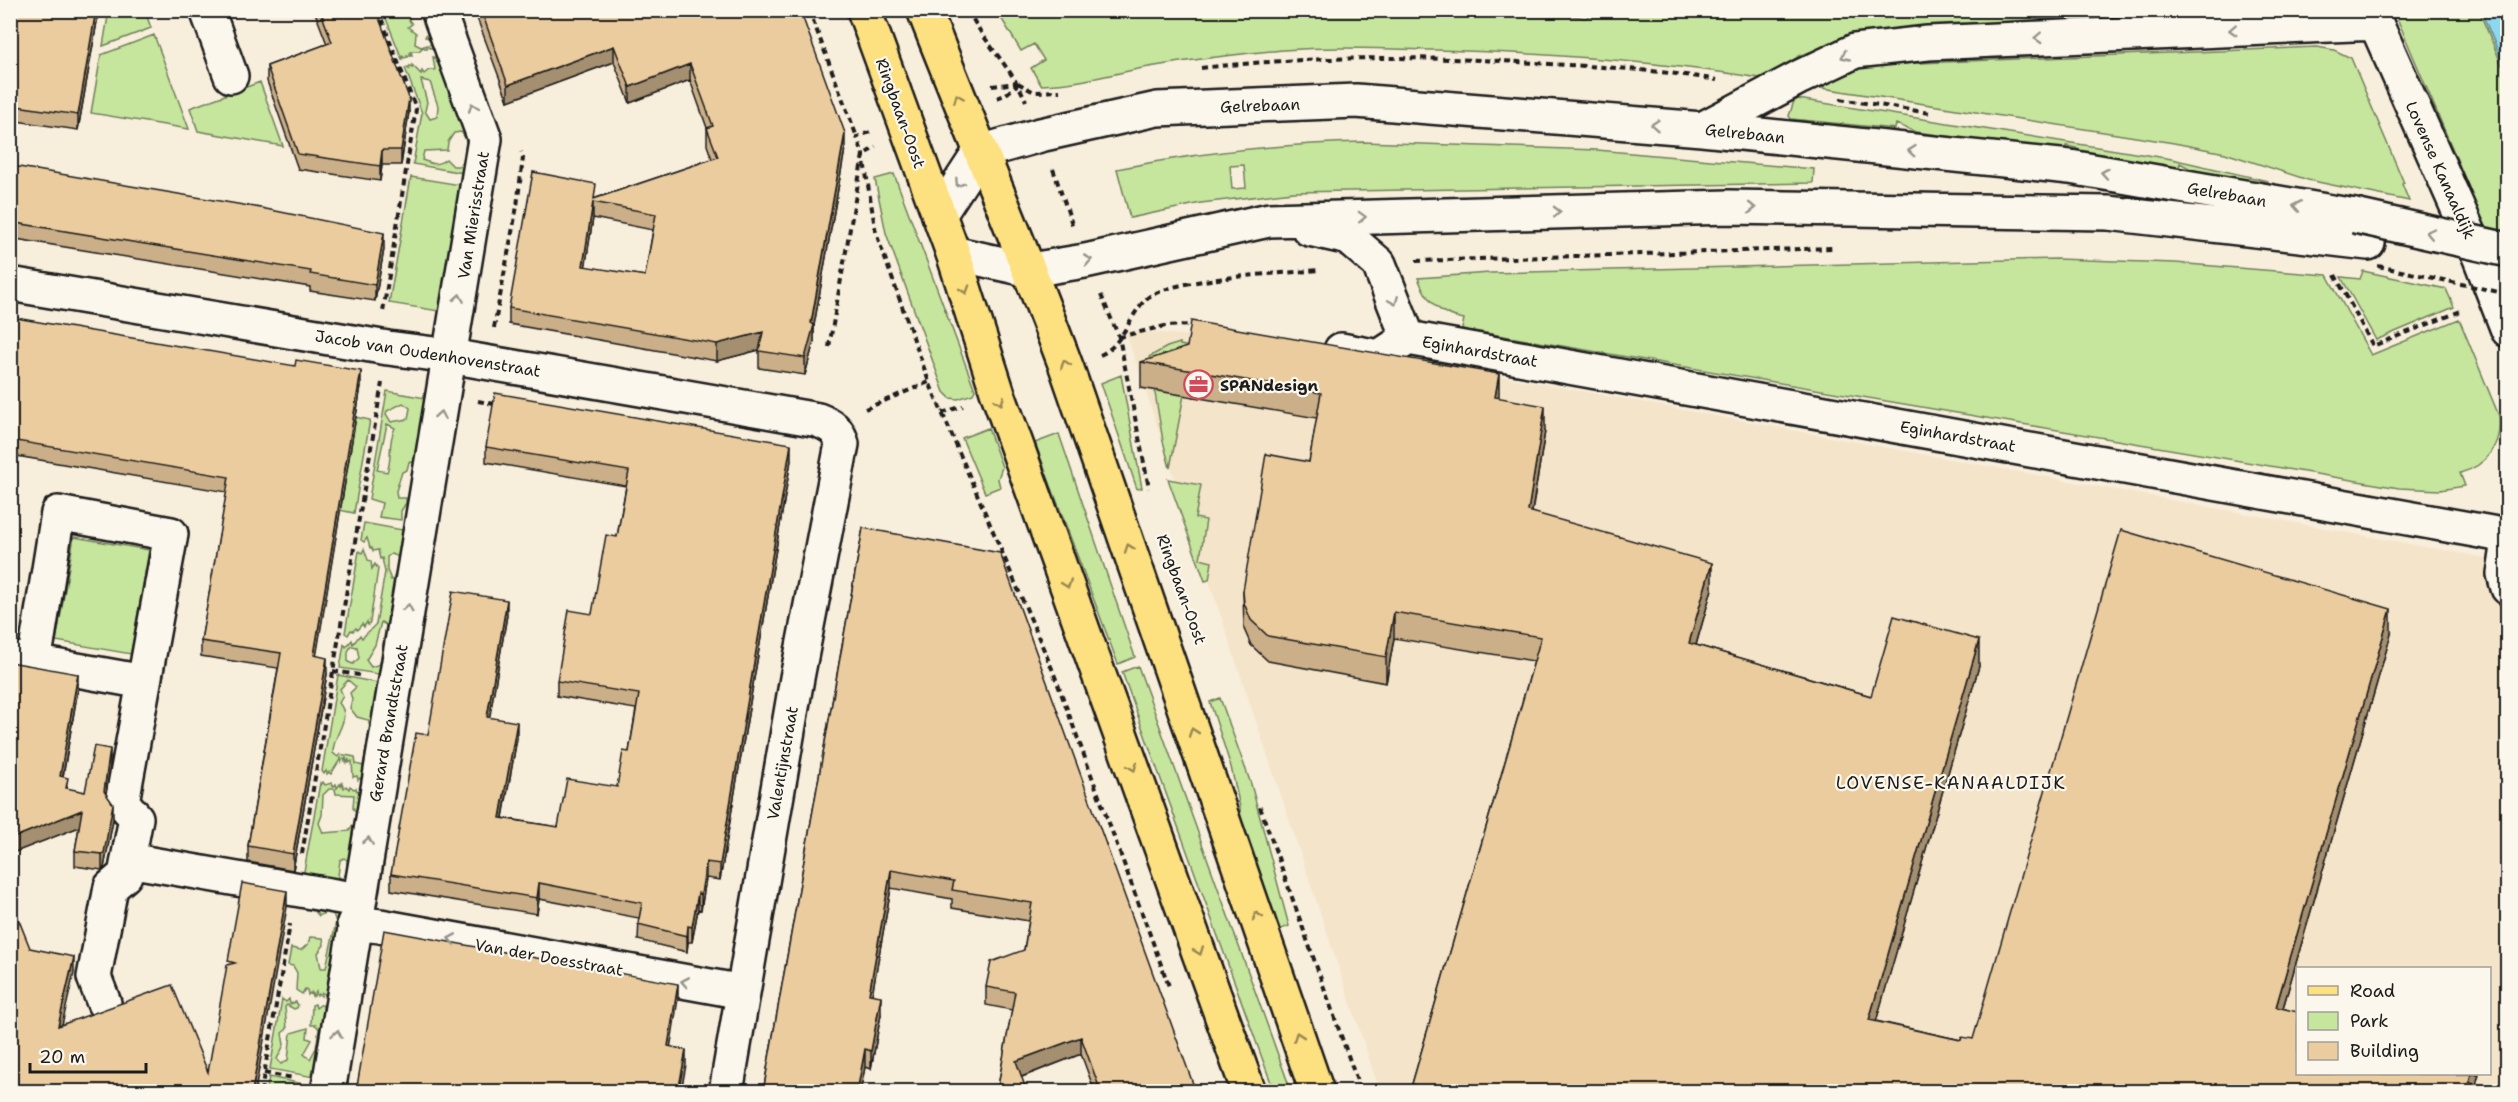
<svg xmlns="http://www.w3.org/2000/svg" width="2518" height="1102" viewBox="0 0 2518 1102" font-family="'Shantell Sans',sans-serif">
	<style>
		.built { fill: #f4e4c9; fill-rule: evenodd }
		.green { fill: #c6e59d; stroke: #71805c; stroke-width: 1.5; fill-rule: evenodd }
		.water { fill: #8dd8ed; stroke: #608d99; stroke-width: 1.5 }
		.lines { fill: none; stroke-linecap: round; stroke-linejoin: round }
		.minor-casing { stroke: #1c1c1c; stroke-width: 38 }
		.major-casing { stroke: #1c1c1c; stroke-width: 38 }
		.path { stroke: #1c1c1c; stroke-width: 4; stroke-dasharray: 6 4.5; stroke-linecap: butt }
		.minor { stroke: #fbf7ec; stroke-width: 33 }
		.major { stroke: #fde080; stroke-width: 33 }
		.minor-bridge-casing { stroke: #1c1c1c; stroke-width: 38; stroke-linecap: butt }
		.path-bridge { stroke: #1c1c1c; stroke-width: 4; stroke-dasharray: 6 4.5; stroke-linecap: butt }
		.minor-bridge { stroke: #fbf7ec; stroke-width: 33 }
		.wall { fill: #caaf88; stroke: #1c1c1c; stroke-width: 1.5; fill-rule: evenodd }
		.shaded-wall { fill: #a48f6f; stroke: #1c1c1c; stroke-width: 1.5 }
		.building { fill: #ebcc9e; stroke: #1c1c1c; stroke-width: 1.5; fill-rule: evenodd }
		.oneway { stroke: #97948e }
		.oneway2 { stroke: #988853 }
		.labels { text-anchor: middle; stroke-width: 4.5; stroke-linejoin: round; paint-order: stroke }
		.street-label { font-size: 16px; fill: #1c1c1c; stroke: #fbf7ec }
		.poi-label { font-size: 16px; font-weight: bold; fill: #1c1c1c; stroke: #fbf7ec; text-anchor: start }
		.neighbourhood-label { font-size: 18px; letter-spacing: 1.5px; fill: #1c1c1c; stroke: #fbf7ec }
	</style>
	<rect width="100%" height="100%" fill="#f8eedc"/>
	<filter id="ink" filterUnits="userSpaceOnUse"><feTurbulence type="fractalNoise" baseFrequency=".0167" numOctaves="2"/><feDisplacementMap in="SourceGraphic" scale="12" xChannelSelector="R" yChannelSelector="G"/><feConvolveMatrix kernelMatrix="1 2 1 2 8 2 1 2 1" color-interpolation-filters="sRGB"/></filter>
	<g filter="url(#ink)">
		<path class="built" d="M1125 330 1353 349 2507 562V1091H1380ZM2298 968H2490V1074H2298Z"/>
		<path class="green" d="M109 10 145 11 151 28 103 46Z
			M1539 10 1585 18 1604 10 2287 11 1842 41 1799 56 1766 79C1657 61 1548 53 1437 50 1386 49 1334 46 1283 50 1236 54 1190 60 1143 68 1109 75 1076 84 1041 85L1031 68 1044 60 1034 44 1021 51 997 11Z
			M383 11H414L410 14 409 20 412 24 408 27 416 33 415 44 421 47 431 44 429 38 425 37 427 33 419 11H425L434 46 432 45 431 48 427 47V49L423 47 419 51H411L412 55 410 53V56L407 55 408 57 404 58 403 56 402 59Z
			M2394 11H2479L2507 77V296L2463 191 2469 188Z
			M154 35 189 129 91 113 101 55Z
			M2317 47 2334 50 2351 58 2404 183 2402 184 2409 201 2308 180 2225 153 2174 143 1816 87 1856 67 1870 65Z
			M435 56 438 57 472 135 469 174 413 164 422 113 405 68 408 67 409 69 410 66 412 68V65L421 74 422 71 424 74 429 70H435L433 57 435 58ZM421 80 430 82 438 106 437 117 430 119 425 111 427 102ZM461 132C470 142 467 156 459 166H453L446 159C437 166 432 164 422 160L424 151 447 150 448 142 454 133Z
			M260 82 283 146 198 131 190 108Z
			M1798 99 2172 159 2268 181 2267 184 2200 174 2180 163 2178 170 2083 153 2076 148 2066 146 2065 152 1916 132 1896 124 1895 129 1791 119 1789 116 1794 101Z
			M1363 142 1597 150 1814 169 1813 183 1293 192 1201 203 1130 218 1117 169C1200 152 1278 144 1363 142ZM1244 165 1246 188 1232 189 1230 166Z
			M894 174 975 390 973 394 958 399 950 398 944 392 886 233 875 179Z
			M411 177 467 186 445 312 389 303Z
			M2056 259 2175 263 2327 275 2371 355 2459 319 2499 416C2502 444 2487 466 2460 473L2465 486 2440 490 2399 488 1462 329 1464 319C1439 315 1427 301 1418 278L1490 273Z
			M2363 271 2446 289 2454 307 2376 340 2341 277 2360 279Z
			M1180 343V345L1191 347 1172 392 1184 395 1170 468 1163 441 1149 357 1167 347Z
			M1121 375 1142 488 1137 489 1101 383Z
			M387 391 431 399 420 463 409 462 407 470 402 472 396 491 397 498H406V503L401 511V520L379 517 382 503 369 499ZM403 403 410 408 408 419 391 422 386 414 387 411ZM387 424 395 428C387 443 393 457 387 472L377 470Z
			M355 417 370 420 354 513 339 510Z
			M988 428 1002 467 998 479 1000 487 985 493 962 438Z
			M1059 434 1135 657 1118 664 1035 443Z
			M1168 479 1201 485 1195 518 1206 520 1200 559 1212 562 1209 580 1205 581Z
			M364 523 408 531 384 675 340 668 344 644 346 647 352 640 353 644 360 635 362 638 376 624 385 572 382 558 380 559 378 550 373 551 372 548H370L367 538 364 542 361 540ZM391 554 397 556 398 560 394 579 391 580 387 570V557ZM381 622 386 625 380 664 371 667 366 660 375 645ZM351 646 357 647 359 658 353 664 348 662V652Z
			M74 537 149 550 131 654 56 641Z
			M364 549 368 560 371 561 372 569 375 564 378 569 370 622 368 625 367 622 364 627 362 624 357 630 356 628 353 631 351 630 348 635 345 633 359 551 362 553Z
			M1138 666 1291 1091H1274L1122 672Z
			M338 675 383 684 362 780 360 778 358 780 357 776 353 777 352 761 349 763V759L347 763 346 758 345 761 344 758 341 762V758L331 774 329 772 327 774 326 771 324 774 322 771ZM348 680 356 687 350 693 352 699 350 708 357 717 368 720 370 727 363 766 356 764 355 757 340 754 338 757 333 753C332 735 353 719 339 703L343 696 340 689Z
			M1220 698 1251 784 1289 926 1273 932 1242 836 1240 807 1231 767 1210 702Z
			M323 782 325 785 332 783 333 787 336 784 337 788 340 784 341 786 342 783 344 788 346 786 349 789 350 786 354 789 356 788 357 791 361 789 348 884 303 877 320 783 321 785ZM329 789H335L336 794 354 795 353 808 356 812 354 824 349 831 323 833 319 823 322 815 323 795ZM344 858 347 860C347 868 348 873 342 879L338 876 340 860Z
			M313 909 344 910 329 995 324 997 325 994 322 993 321 996 319 994 317 996 316 992 314 996 312 993V996L310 993 308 995 307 990 305 989 302 994 296 990 297 973 293 966 288 965 291 948 301 950 308 944 310 937 323 938 324 945 318 953 321 968H326L336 922 333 914 326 912 319 916Z
			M282 999 286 1002 289 999 290 1004 296 1002 298 1005 297 1008 294 1009 287 1005 285 1007 287 1029 282 1033 284 1045 277 1059 281 1064 288 1060 291 1033 308 1028 307 1038 312 1040 304 1054 310 1059 316 1048 319 1029 316 1025H311L312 1005 315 1004 316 1008 320 1005H323V1008L327 1007 314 1077 270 1069Z
			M269 1077 313 1086 312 1091H304L301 1088 295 1089 294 1091 266 1092Z"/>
		<path class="water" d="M2481 11H2507V72Z"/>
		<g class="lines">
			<defs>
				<path id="minor" d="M207 10 231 76
					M2370 10 2480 258 2508 330
					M1702 129 1800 77 1855 51 1928 43 2376 23
					M939 215 980 152 1040 135 1157 109 1356 101 1702 129 2070 167 2355 216
					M1309 229 1349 238 1379 264 1408 338
					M953 253 1030 270 1085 261 1269 220 1729 207 2108 213 2368 243
					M10 284 388 348 450 356 818 420C831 425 839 430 842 444L797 678 726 1092
					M1341 350 1379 357 1408 338 2508 536
					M2508 547 2504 574 2508 588
					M10 658 144 682 171 534 58 513 34 663
					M128 860 358 900
					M354 923 380 926 743 992
					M104 1003 94 977 111 887 125 875 136 818 122 802 144 682
					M328 1092 485 139 438 10"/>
				<path id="major" d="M864 10 953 253 998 394 1249 1092
					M924 10C971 130 1022 248 1067 369L1317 1092"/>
			</defs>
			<use href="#minor" class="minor-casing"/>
			<use href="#major" class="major-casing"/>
			<path class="path" d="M378 10 416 109 383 312
				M809 10 857 137
				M968 10C984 43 1012 68 1026 101
				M1201 68C1317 55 1433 56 1550 64 1605 67 1661 70 1717 80
				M1018 83 1034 92 1060 91
				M992 86 1018 83
				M997 98 1005 95 1018 84
				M1840 99 1930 113
				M870 132 857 137 863 155 876 233 929 382 1053 671 1170 989
				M1053 169 1073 227
				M1416 261 1834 248
				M2335 275 2373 346 2461 311
				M1101 295 1119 337 1149 488
				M494 328 517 206 523 158 521 152
				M1119 337 1165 326 1194 325
				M829 347 863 155 876 147
				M1100 355C1122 346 1129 316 1146 299 1171 277 1282 274 1319 270
				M478 401 494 404
				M865 409 929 382
				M942 413 963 406
				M333 671 359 675
				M1260 807 1361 1092
				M302 854 382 383
				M264 1073 293 1078
				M261 1092 290 924"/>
			<use href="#minor" class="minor"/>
			<use href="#major" class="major"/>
			<defs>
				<path id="minor-bridge" d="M2355 216 2508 250"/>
			</defs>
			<use href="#minor-bridge" class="minor-bridge-casing"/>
			<path class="path-bridge" d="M2378 266 2508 294"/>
			<use href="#minor-bridge" class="minor-bridge"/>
		</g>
		<path class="wall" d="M10 10H99L78 130 10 120Z
			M314 10H376L409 112 401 165H382L380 181 298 169 267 81V66L327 44Z
			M474 10H800L845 149 814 325V341L805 375 759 368V350L717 361 509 324V308L596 198 712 159 707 145V128L690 80 630 103 614 62 508 101ZM593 218 653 230 645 276 585 267Z
			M10 169 384 249 375 301 310 291V287L10 238Z
			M10 317 361 386 316 655 327 674 293 870 248 862V846L278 668 201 656V641L227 492 17 456Z
			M1141 362 1499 398 1545 431 1532 512 1712 589 1696 645 1871 696 1979 666 1876 1021 1961 1040 1973 1039 2391 634 2283 1008 2476 1084 2503 1092H1412V1084L1534 661 1394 638 1386 683 1268 661 1251 645 1244 629 1243 591 1309 462 1317 418 1141 388Z
			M486 447 791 460 720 880 706 878 701 910 698 909 692 942H688L687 952 638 940 639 918 539 899 537 914 391 890V874L428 735 507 615 489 718 517 738 503 818 558 827 617 787 629 752 636 709 557 696V681L592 614 617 537 626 486 486 462Z
			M863 528 1196 1092H1095L1081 1054 1022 1077 997 1092 1012 1010 986 1005V987L1024 950 1029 921 952 908V899L891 888 872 994 881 1014 871 1069 865 1067 860 1092H763Z
			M78 689 63 777 68 789 85 792 110 765 106 794 113 820 104 868 102 870 75 866V851L79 827 10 854Z"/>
		<path class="shaded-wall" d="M96 10H99L78 130V115Z
			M614 46V62L508 101V85Z
			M690 64V80L630 103V87Z
			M409 98V112L401 165V150Z
			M845 133V149L814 325V341L805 375V358Z
			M382 150V165L380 181V166Z
			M593 202V218L583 283V266Z
			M384 233V249L375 301V285Z
			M763 332V349L717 361V344Z
			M361 371V386L314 670V655Z
			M1499 374V399L1495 397Z
			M1545 406V431L1528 536V511Z
			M17 441V456L10 492V476Z
			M791 444V460L720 880V864Z
			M1712 563V589L1689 669V643Z
			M507 600V615L487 733V717Z
			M2391 609V634L2276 1032V1007Z
			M1394 612V638L1386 683V657Z
			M1979 640V666L1869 1046V1020Z
			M327 658V674L293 870V854Z
			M78 674V689L60 792V776Z
			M517 722V738L500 833V818Z
			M110 749V765L104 806V791Z
			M113 804V820L104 868 102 870V854Z
			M82 810V826L10 854V839Z
			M706 862V878L701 910V894Z
			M891 870V888L869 1012V994Z
			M539 883V899L537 914V898Z
			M287 891V907L255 1092H252Z
			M698 893V909L692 942V927Z
			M688 926V942L687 952V936Z
			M74 957V973L58 1042V1026Z
			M678 984V999L668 1062V1046Z
			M881 996V1014L871 1069V1051Z
			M1081 1037V1054L1016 1079V1061Z
			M865 1049V1067L860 1092H857Z
			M686 1050V1065L681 1092H678Z
			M2471 1074H2479L2474 1092 2469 1082Z"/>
		<path class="building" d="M10 10H96L78 115 10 105Z
			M320 10H376L409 98 401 150H382L380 166 298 154 267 66 332 42Z
			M481 10H800L845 133 811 323 814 325 805 358 759 351 763 332 717 344 509 308 533 172 596 184 594 199 718 157 707 128 713 126 690 64 630 87 614 46 508 85ZM593 202 656 214 645 276 583 266Z
			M13 166 261 208 384 233 375 285 310 274 311 271 10 222V169H13Z
			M10 317 295 366 296 360 361 371 314 655 327 658 293 854 248 846 281 653 201 641 229 477 17 441 10 476Z
			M1191 321 1499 374 1495 397 1545 406 1528 511 1712 563 1689 643 1871 696 1894 616 1979 640 1869 1020 1961 1040 1962 1037 1973 1039 2121 530 2391 609 2276 1007 2298 1012V1074H2471L2469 1082 2503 1092H1439L1412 1084 1541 637 1394 612 1386 657 1268 636 1251 620 1244 603 1243 591 1266 454 1309 462 1321 393 1141 362 1187 347Z
			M495 393 791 444 720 864 706 862 701 894 698 893 692 927 688 926 687 936 638 924 642 903 539 883 537 898 391 874 416 733 428 735 453 591 507 600 487 717 517 722 500 818 558 827 567 779 617 787 623 751 629 752 639 694 557 681 569 610 592 614 606 535 617 537 629 471 486 447Z
			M863 528 1000 553 1196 1092H1101L1081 1037 1016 1061 1027 1092H997L1015 992 986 987 991 962 1024 950 1032 903 952 890 954 881 891 870 869 994 881 996 871 1051 865 1049 857 1092H763Z
			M10 662 78 674 60 776 68 778 66 788 85 792 94 746 110 749 104 791 113 804 104 853 102 854 75 851 82 810 10 839Z
			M242 883 287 891 252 1092H10V898L30 948 74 957 58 1026 172 985 208 1072 227 965 235 963 228 961Z
			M384 930 678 984 668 1046 686 1050 678 1092H356Z"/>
		<defs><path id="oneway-chevron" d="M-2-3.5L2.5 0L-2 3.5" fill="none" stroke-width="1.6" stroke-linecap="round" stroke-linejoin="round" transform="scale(1.5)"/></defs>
		<g class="oneway">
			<use href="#oneway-chevron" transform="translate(2233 30) rotate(177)"/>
			<use href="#oneway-chevron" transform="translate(2038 38) rotate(177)"/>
			<use href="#oneway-chevron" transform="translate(1845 56) rotate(155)"/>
			<use href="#oneway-chevron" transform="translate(473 107) rotate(-110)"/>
			<use href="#oneway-chevron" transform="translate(1655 125) rotate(-175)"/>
			<use href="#oneway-chevron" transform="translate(1912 151) rotate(-174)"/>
			<use href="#oneway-chevron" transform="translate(2105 173) rotate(-170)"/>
			<use href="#oneway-chevron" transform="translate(959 183) rotate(123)"/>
			<use href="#oneway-chevron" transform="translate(2297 206) rotate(-170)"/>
			<use href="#oneway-chevron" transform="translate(1752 208) rotate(1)"/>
			<use href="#oneway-chevron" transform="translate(1557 212) rotate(-1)"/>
			<use href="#oneway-chevron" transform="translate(1362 217) rotate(-2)"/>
			<use href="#oneway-chevron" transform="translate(2430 233) rotate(-168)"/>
			<use href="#oneway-chevron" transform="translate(1088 260) rotate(-11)"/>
			<use href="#oneway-chevron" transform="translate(459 298) rotate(-81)"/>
			<use href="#oneway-chevron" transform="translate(1394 301) rotate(68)"/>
			<use href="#oneway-chevron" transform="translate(440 415) rotate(-81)"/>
			<use href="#oneway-chevron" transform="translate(408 608) rotate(-80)"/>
			<use href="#oneway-chevron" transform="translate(368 841) rotate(-81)"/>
			<use href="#oneway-chevron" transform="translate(452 939) rotate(-170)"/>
			<use href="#oneway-chevron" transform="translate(685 982) rotate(-170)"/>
			<use href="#oneway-chevron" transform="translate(337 1034) rotate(-81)"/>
		</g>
		<g class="oneway2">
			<use href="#oneway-chevron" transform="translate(958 98) rotate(-112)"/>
			<use href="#oneway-chevron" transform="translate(965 290) rotate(73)"/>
			<use href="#oneway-chevron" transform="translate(1065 364) rotate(-110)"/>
			<use href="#oneway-chevron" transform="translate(1000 401) rotate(69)"/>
			<use href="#oneway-chevron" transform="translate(1129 548) rotate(-109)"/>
			<use href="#oneway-chevron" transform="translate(1067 584) rotate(70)"/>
			<use href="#oneway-chevron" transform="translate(1193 732) rotate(-109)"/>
			<use href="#oneway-chevron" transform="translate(1133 767) rotate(70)"/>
			<use href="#oneway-chevron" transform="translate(1257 916) rotate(-109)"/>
			<use href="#oneway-chevron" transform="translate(1199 951) rotate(70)"/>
			<use href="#oneway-chevron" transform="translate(1298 1036) rotate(-109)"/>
		</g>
	</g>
	<defs>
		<symbol id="office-ring" viewBox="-11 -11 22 22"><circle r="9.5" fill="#fbf7ec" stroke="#d1495b" stroke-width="1.5"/><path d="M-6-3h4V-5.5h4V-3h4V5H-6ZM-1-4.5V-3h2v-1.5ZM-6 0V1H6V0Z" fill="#d1495b"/></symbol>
	</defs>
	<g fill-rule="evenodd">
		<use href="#office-ring" x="1182" y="368" width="33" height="33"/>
	</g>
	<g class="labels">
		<g class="street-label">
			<text transform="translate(1260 105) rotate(-2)" y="6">Gelrebaan</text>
			<text transform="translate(901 113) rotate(70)" y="6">Ringbaan-Oost</text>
			<text transform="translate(1745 133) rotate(6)" y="6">Gelrebaan</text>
			<text transform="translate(2441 170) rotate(66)" y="6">Lovense Kanaaldijk</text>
			<text transform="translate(2227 194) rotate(10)" y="6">Gelrebaan</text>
			<text transform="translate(473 215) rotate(-81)" y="6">Van Mierisstraat</text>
			<text transform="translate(1480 351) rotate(10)" y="6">Eginhardstraat</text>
			<text transform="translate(428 353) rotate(9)" y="6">Jacob van Oudenhovenstraat</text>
			<text transform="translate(1958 436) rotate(10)" y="6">Eginhardstraat</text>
			<text transform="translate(1182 589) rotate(70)" y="6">Ringbaan-Oost</text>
			<text transform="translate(388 723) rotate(-80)" y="6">Gerard Brandtstraat</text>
			<text transform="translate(782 763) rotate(-80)" y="6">Valentijnstraat</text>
			<text transform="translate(549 957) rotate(10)" y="6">Van der Doesstraat</text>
		</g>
		<g class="poi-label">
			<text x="1220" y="391">SPANdesign</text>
		</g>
		<g class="neighbourhood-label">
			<text x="1951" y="789">LOVENSE-KANAALDIJK</text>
		</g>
	</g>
	<rect width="2518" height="1102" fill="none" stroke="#fbf7ec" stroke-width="36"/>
	<rect x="18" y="18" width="2482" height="1066" fill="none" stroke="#1c1c1c" stroke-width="2" filter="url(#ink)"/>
	<rect x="2296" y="967" width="195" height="108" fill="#fbf7ec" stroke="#a29f99" stroke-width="1.5"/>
	<rect x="2308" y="986" width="30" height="9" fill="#fde080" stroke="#a29f99" stroke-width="1.5"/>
	<text x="2350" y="997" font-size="18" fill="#1c1c1c">Road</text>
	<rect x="2308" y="1012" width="30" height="18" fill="#c6e59d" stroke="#a29f99" stroke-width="1.5"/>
	<text x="2350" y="1027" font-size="18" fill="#1c1c1c">Park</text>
	<rect x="2308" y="1042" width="30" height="18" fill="#ebcc9e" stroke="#a29f99" stroke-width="1.5"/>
	<text x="2350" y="1057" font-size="18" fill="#1c1c1c">Building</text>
	<path d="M30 1063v9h116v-9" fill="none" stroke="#1c1c1c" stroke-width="3"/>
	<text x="39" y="1063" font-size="18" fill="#1c1c1c" stroke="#fbf7ec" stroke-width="4.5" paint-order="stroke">20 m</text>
</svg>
